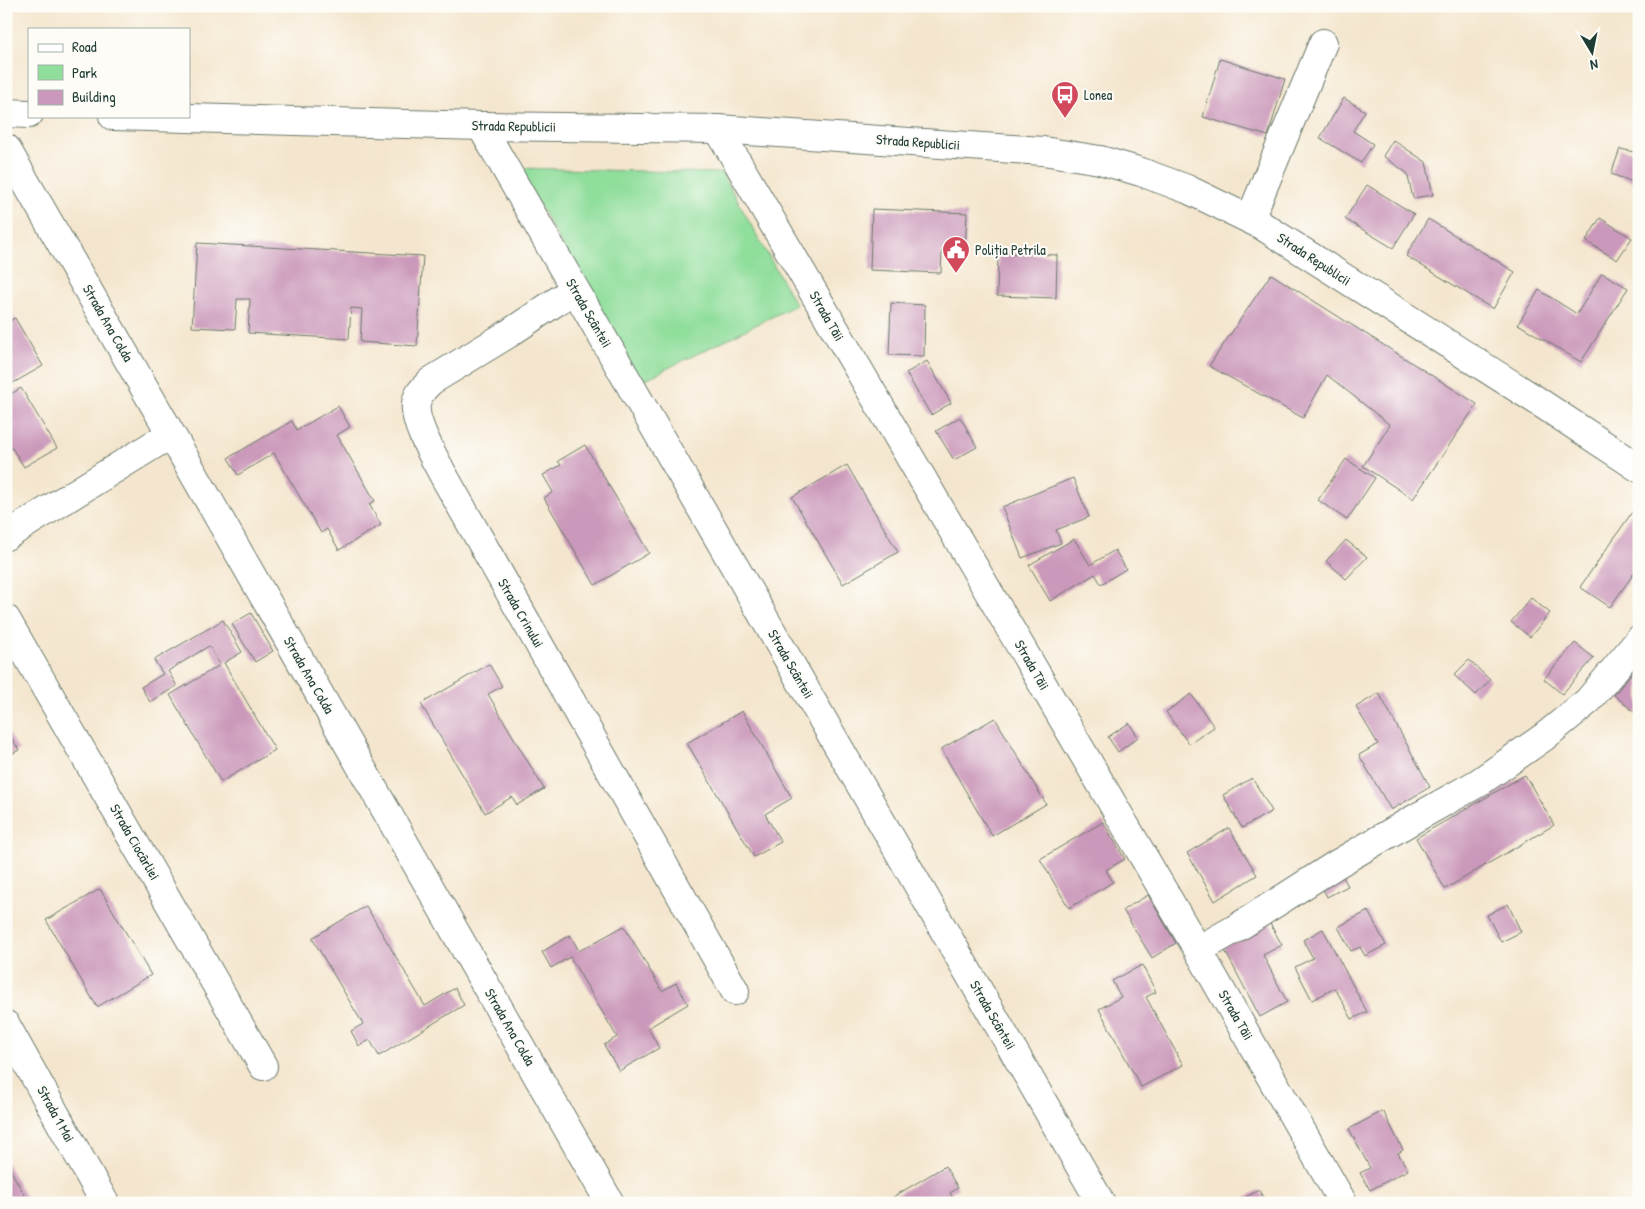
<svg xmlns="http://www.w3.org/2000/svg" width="1645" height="1209" viewBox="0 0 1645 1209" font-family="'Patrick Hand',sans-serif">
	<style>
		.green { fill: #90de9b; stroke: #588e68 }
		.building { fill: #ca98ba }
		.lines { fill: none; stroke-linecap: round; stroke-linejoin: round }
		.minor-casing { stroke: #6a786a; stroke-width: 30 }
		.secondary-casing { stroke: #6a786a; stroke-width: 30 }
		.minor { stroke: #fff; stroke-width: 28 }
		.secondary { stroke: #fff; stroke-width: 28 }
		.labels { text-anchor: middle; stroke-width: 4; stroke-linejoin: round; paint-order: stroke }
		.poi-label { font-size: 14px; fill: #1f3d34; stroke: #fdfcf7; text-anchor: start }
		.street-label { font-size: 14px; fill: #1f3d34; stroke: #fdfcf7 }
	</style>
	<rect width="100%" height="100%" fill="#fdfcf7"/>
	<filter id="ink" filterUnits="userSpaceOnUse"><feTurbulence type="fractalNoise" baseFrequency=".02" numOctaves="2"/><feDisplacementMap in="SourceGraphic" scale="10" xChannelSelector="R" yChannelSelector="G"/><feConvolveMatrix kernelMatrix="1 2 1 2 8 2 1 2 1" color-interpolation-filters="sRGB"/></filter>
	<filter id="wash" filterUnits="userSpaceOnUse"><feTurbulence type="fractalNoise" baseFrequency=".0096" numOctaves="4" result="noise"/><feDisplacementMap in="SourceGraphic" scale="20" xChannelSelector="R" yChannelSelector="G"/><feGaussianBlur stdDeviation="1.12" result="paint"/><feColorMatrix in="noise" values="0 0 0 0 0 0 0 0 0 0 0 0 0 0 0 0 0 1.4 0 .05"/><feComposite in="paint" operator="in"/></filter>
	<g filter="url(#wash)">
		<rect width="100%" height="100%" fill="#f4e6ce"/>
		<path class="green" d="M518 168 722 173 796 305 640 382Z"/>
		<g id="blocks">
			<path class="building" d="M1220 59 1285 79 1268 136 1203 117Z
				M1344 98 1365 111 1353 131 1373 144 1361 163 1320 138Z
				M1393 140 1426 162 1433 195 1413 198 1407 173 1383 156Z
				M1620 149 1639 153V184L1611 174Z
				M1367 185 1414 214 1393 248 1345 219Z
				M872 209 967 213 965 252 942 251 941 273 870 270Z
				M1600 218 1632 238 1617 260 1586 241Z
				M1428 219 1515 272 1493 309 1406 256Z
				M197 243 423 256 417 346 360 342 362 309 351 308 349 339 248 333 250 299H237L235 329 192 327Z
				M998 253 1057 255 1056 298 997 296Z
				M1602 273 1628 288 1581 362 1518 324 1539 290 1577 314Z
				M1271 274 1477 404 1413 499 1363 466 1390 425 1327 375 1303 418 1209 366Z
				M891 303 925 305 924 356 889 355Z
				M15 318 43 366 6 387V323Z
				M927 361 951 403 931 415 906 373Z
				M21 388 57 448 24 467 12 448 6 451V397Z
				M1639 392V409L1631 402Z
				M338 406 350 427 337 435 375 501 369 504 381 525 339 550 327 529 321 533 274 453 238 475 228 458 292 421 297 430Z
				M960 417 977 447 954 460 936 431Z
				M585 445 649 553 595 585 544 498 553 492 543 475 561 465 558 461Z
				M1346 459 1375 478 1347 520 1318 500Z
				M847 465 898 552 843 584 792 497Z
				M1073 478 1089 517 1056 530 1061 543 1022 558 1002 507Z
				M1635 508 1639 511V566L1610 607 1580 587Z
				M1074 539 1090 565 1115 550 1126 569 1101 584 1095 574 1050 601 1029 565Z
				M1346 540 1367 557 1346 579 1326 561Z
				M1531 598 1550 613 1530 637 1511 622Z
				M251 613 273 651 255 662 232 624Z
				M223 620 242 652 224 663 275 750 221 782 170 695 220 665 209 646 168 671 177 686 150 702 141 687 163 674 154 660Z
				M1575 643 1594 658 1562 694 1544 679Z
				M1469 660 1490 680 1476 695 1454 675Z
				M489 664 502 686 488 694 544 789 517 805 512 797 485 813 421 704Z
				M1639 664V716L1614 695Z
				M1379 693 1430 787 1391 810 1359 755 1378 744 1356 707Z
				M1191 694 1214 727 1189 744 1166 712Z
				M742 711 792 798 765 814 781 842 754 857 687 743Z
				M995 718 1046 804 992 836 941 749Z
				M1129 723 1138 737 1118 752 1108 737Z
				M6 729 19 750 6 757Z
				M1525 775 1554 825 1445 889 1416 838Z
				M1252 778 1272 811 1242 828 1223 795Z
				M1103 822 1125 859 1106 870 1113 882 1069 908 1040 859Z
				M1229 828 1257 875 1215 901 1187 853Z
				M1342 875 1348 886 1327 897 1322 887Z
				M100 889 151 975 97 1007 46 920Z
				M1148 895 1176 943 1152 958 1123 910Z
				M1508 904 1521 932 1501 942 1487 915Z
				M366 906 425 1006 455 988 464 1005 379 1056 370 1040 359 1046 351 1031 363 1024 312 938Z
				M1368 911 1386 945 1365 956 1360 947 1351 951 1338 927Z
				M1268 920 1282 945 1263 955 1287 1002 1260 1017 1222 945Z
				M624 926 662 991 676 983 688 1004 648 1028 659 1048 619 1071 604 1045 617 1037 570 957 551 968 542 952 570 935 579 951Z
				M1323 929 1367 1012 1352 1019 1335 988 1312 1000 1295 967 1313 958 1303 940Z
				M1142 965 1156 992 1146 997 1183 1065 1141 1087 1099 1009 1121 997 1112 981Z
				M1383 1111 1403 1150 1398 1153 1408 1170 1370 1190 1360 1173 1370 1168 1349 1129Z
				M6 1162 29 1203H6Z
				M945 1166 958 1188 950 1193 956 1203H883Z
				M1259 1190 1266 1203H1235Z"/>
		</g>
	</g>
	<g filter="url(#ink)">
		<use href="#blocks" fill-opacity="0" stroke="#6a786a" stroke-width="1"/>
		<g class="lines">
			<defs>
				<path id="minor" d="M481 126 1101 1203
					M718 129 1198 950 1343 1203
					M6 148 171 434 610 1203
					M1250 219 1323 43
					M575 289 508 334 431 381C424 388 417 394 416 404 413 423 436 461 445 478L735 991
					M6 536 171 434
					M6 619 263 1066
					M1198 950 1235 929 1337 864 1414 819 1478 783 1544 737 1588 701 1639 640
					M6 1025 105 1203"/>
				<path id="secondary" d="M6 113 29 114
					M113 116 481 126 718 129 1043 151 1100 160 1141 172 1187 189 1261 225 1536 400 1639 468"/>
			</defs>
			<use href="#minor" class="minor-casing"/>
			<use href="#secondary" class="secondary-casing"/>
			<use href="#minor" class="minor"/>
			<use href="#secondary" class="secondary"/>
		</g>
	</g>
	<defs>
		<symbol id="bus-pin" viewBox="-11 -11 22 30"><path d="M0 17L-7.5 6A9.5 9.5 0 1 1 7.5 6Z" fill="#d1495b" stroke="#fdfcf7"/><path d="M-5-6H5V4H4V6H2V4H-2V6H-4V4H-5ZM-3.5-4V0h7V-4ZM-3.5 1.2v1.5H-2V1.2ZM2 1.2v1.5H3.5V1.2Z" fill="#fff"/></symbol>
		<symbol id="civic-pin" viewBox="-11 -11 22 30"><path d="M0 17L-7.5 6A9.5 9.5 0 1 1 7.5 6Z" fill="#d1495b" stroke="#fdfcf7"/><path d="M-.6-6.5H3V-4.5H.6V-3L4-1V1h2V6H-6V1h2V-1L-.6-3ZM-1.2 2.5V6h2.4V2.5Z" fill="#fff"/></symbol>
	</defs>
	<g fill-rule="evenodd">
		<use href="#bus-pin" x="1049" y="79" width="32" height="43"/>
		<use href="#civic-pin" x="940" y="234" width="32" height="43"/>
	</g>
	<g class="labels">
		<g class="poi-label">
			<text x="1084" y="100">Lonea</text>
			<text x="975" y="255">Poliția Petrila</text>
		</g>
		<g class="street-label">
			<text transform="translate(514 126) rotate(1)" y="5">Strada Republicii</text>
			<text transform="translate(918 142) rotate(4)" y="5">Strada Republicii</text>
			<text transform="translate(1314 259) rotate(33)" y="5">Strada Republicii</text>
			<text transform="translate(589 313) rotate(60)" y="5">Strada Scânteii</text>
			<text transform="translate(827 316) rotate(60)" y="5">Strada Tăii</text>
			<text transform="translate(108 323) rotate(60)" y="5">Strada Ana Colda</text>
			<text transform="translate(521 613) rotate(60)" y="5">Strada Crinului</text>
			<text transform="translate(791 664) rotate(60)" y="5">Strada Scânteii</text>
			<text transform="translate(1032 665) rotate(60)" y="5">Strada Tăii</text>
			<text transform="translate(309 675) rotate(60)" y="5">Strada Ana Colda</text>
			<text transform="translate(135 842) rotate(60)" y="5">Strada Ciocârliei</text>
			<text transform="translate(993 1015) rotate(60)" y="5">Strada Scânteii</text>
			<text transform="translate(1236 1015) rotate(60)" y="5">Strada Tăii</text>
			<text transform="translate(510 1027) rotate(60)" y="5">Strada Ana Colda</text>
			<text transform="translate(56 1114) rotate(61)" y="5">Strada 1 Mai</text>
		</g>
	</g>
	<rect width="1645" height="1209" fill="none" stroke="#fdfcf7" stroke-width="25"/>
	<rect x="28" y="28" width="162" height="90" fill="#fdfcf7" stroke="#a4b0a9"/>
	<rect x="38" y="44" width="25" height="8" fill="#ffffff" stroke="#a4b0a9"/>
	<text x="72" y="52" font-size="15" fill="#1f3d34">Road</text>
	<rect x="38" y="65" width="25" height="15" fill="#90de9b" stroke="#a4b0a9"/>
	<text x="72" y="78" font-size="15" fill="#1f3d34">Park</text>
	<rect x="38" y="90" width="25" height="15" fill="#ca98ba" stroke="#a4b0a9"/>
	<text x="72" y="102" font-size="15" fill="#1f3d34">Building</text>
	<g transform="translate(1592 52) rotate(170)" stroke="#fdfcf7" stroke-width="4" paint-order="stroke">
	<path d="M0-4L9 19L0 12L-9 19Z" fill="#1f3d34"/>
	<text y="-8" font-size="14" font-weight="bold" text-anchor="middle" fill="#1f3d34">N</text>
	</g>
</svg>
